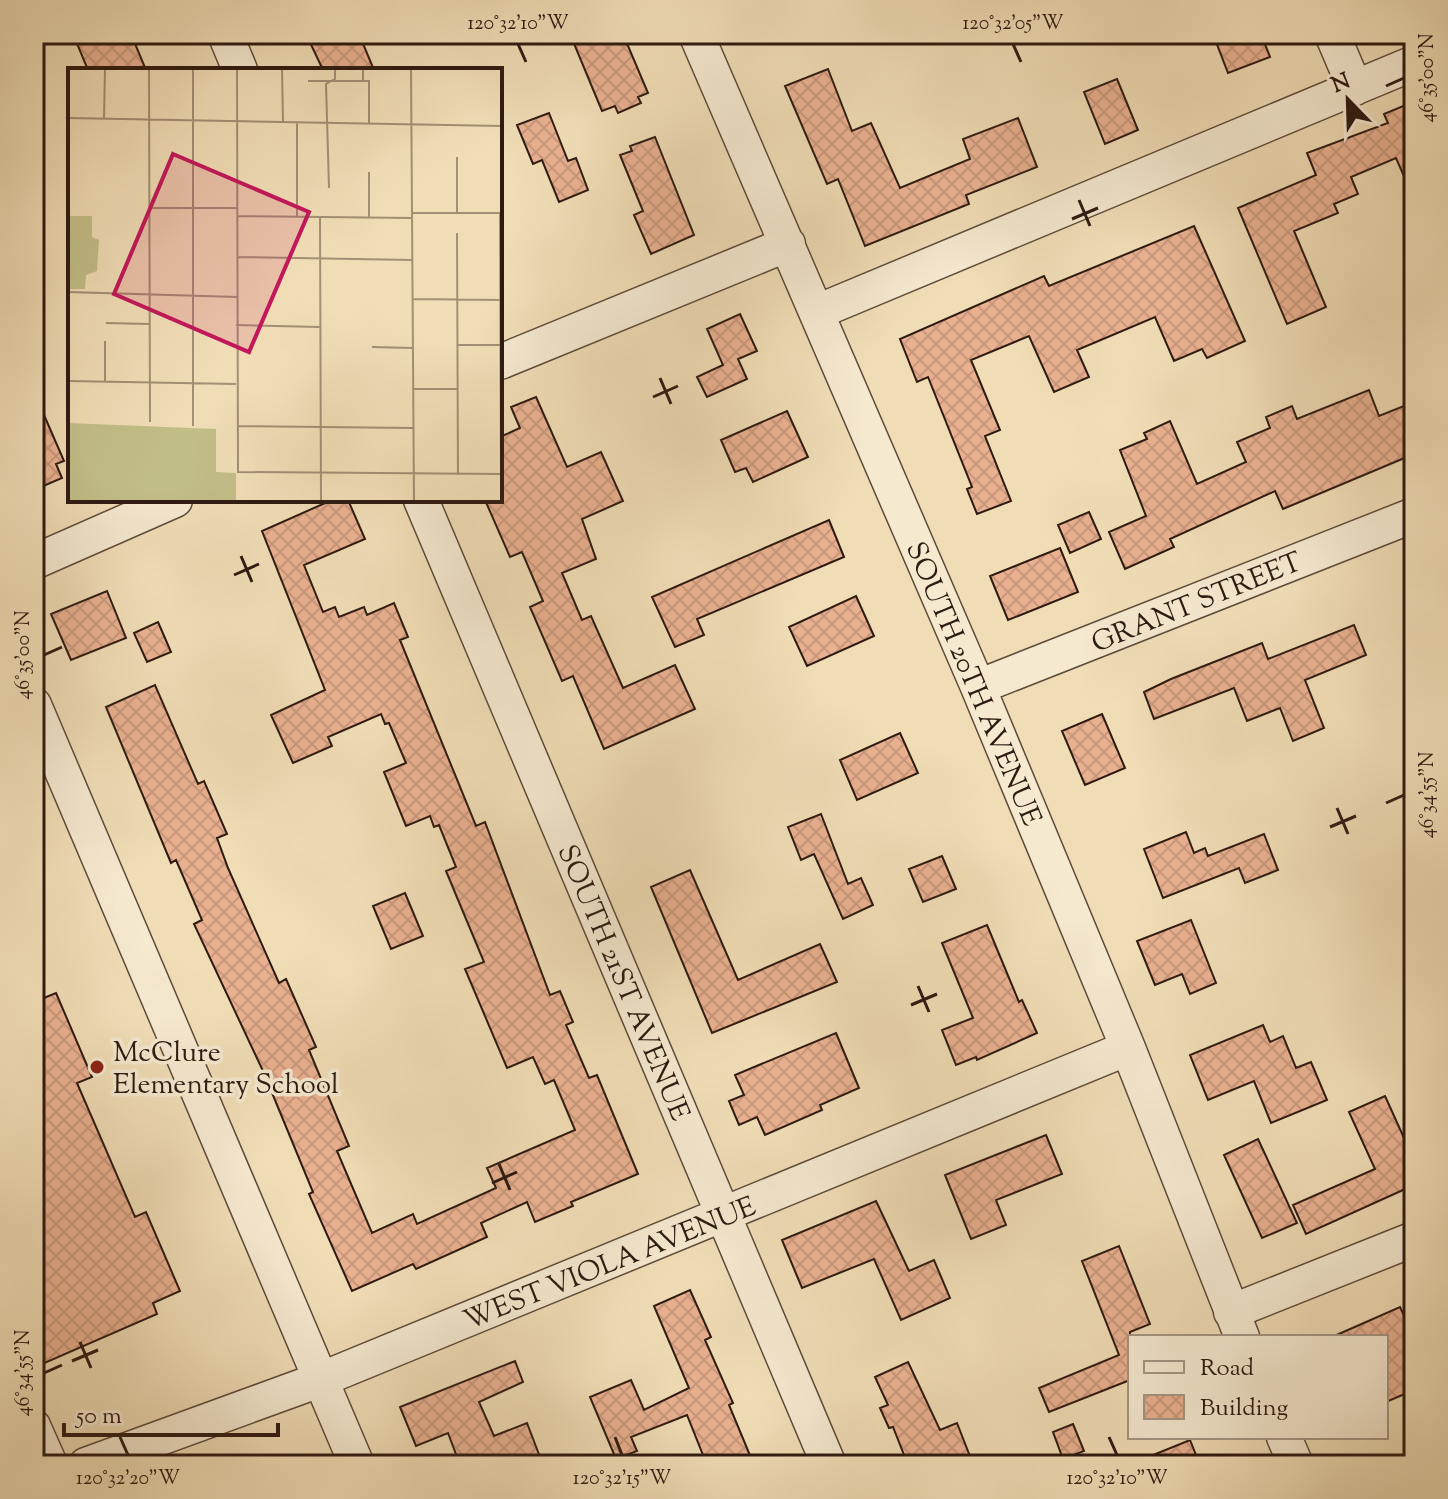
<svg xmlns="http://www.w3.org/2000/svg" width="1448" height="1499" viewBox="0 0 1448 1499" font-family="'Sorts Mill Goudy',serif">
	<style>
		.building { fill: url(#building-cross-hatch); stroke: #2e1a11; stroke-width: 2 }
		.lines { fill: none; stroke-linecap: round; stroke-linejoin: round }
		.lane-casing { stroke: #5e4b3a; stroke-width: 21 }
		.street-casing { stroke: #5e4b3a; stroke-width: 37 }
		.lane { stroke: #f5e9d0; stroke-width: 18 }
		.street { stroke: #f5e9d0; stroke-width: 34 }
		.ticks { fill: none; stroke: #2e1a11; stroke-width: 3 }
		.poi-dot { fill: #8f2418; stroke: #f5e9d0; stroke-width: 3 }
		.labels { text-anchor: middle; stroke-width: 7; stroke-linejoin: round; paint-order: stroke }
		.street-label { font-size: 28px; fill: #2e1a11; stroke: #f5e9d0 }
		.poi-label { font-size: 28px; fill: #2e1a11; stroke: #f5e9d0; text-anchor: start }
		.inset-road { fill: none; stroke: #a28f74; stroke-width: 2 }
		.view { fill: #c2185b; fill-opacity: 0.15; stroke: #c2185b; stroke-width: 4 }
		.inset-edge { fill: none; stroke: #2e1a11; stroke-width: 4 }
		.neatline { fill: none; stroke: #2e1a11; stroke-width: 3 }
		.ticks-label { font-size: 20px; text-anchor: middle; fill: #2e1a11 }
	</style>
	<defs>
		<pattern id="building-cross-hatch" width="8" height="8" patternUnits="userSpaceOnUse" patternTransform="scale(2)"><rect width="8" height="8" fill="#eab191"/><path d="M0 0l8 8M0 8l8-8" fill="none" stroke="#c9987c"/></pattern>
	</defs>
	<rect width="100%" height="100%" fill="#f0ddb6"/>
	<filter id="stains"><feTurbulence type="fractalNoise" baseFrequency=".0025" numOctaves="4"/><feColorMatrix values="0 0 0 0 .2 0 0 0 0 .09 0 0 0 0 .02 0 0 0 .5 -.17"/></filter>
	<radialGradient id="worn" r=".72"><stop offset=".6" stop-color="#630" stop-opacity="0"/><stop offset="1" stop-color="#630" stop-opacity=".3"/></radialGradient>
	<path class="building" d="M73 34H131L146 70H88Z
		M306 34H359L374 70H323Z
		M570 34H623L648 93 638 97 641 103 618 113 615 106 602 111Z
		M1213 34H1261L1270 57 1228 73Z
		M828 69 852 131 871 123 900 188 970 159 963 139 1018 118 1037 167 966 195 969 204 865 246 838 179 827 184 785 86Z
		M1117 79 1138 130 1105 144 1084 92Z
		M1408 104 1414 118V199L1396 158 1351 177 1358 194 1334 204 1338 213 1294 231 1326 307 1287 324 1238 208 1316 175 1307 153 1388 123 1384 114Z
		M549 113 568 161 576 158 588 190 559 202 542 160 533 164 517 125Z
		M655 137 694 235 651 254 634 215 643 211 620 155 632 151 630 146Z
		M1194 226 1245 341 1207 358 1202 349 1174 361 1155 317 1077 350 1089 377 1054 392 1029 336 971 360 1000 430 985 436 1011 501 977 514 967 489 972 487 928 377 917 382 900 339 1044 276 1049 286Z
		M740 314 757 351 738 359 747 379 707 397 697 377 723 365 707 329Z
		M1369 390 1379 416 1414 402V454L1283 509 1275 491 1170 539 1174 547 1125 569 1109 532 1146 516 1120 450 1147 439 1144 433 1170 421 1197 484 1246 462 1237 442 1270 428 1266 417 1292 406 1297 419Z
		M34 392 64 461 56 464 62 478 34 490Z
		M536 397 567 467 601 452 623 501 582 519 596 559 562 573 582 620 591 616 623 688 675 665 695 709 604 749 573 676 562 681 530 607 543 601 522 552 510 557 485 500H500V437L520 428 511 407Z
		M787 411 808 457 753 482 746 468 735 472 721 440Z
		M332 500H348L365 539 304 565 323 612 335 607 339 617 364 607 367 615 394 603 408 637 400 640 476 826 485 822 550 995 560 991 573 1022 566 1025 589 1078 597 1075 638 1174 571 1202 573 1206 535 1222 527 1202 481 1223 487 1237 416 1269 413 1264 352 1291 309 1194 313 1192 263 1071 194 924 202 920 176 860 171 863 106 707 155 685 198 784 204 781 227 834 217 838 228 868 279 983 286 979 316 1047 309 1050 349 1146 337 1151 372 1233 413 1214 417 1224 496 1188 487 1168 575 1130 554 1080 545 1084 533 1057 507 1068 465 969 484 962 446 871 456 867 439 825 434 827 430 816 406 826 384 772 406 763 389 723 385 724 381 714 328 737 332 746 293 763 271 715 325 690 262 531Z
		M1089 512 1101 539 1070 553 1058 525Z
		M829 520 844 557 697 619 704 635 675 647 652 597Z
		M1060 548 1078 592 1008 620 990 576Z
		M107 591 126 638 71 660 51 614Z
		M856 596 874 636 807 666 789 627Z
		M158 622 171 652 147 662 134 633Z
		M1354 625 1366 655 1305 680 1324 728 1293 741 1280 708 1247 721 1234 688 1154 719 1144 692 1171 679 1262 643 1268 659Z
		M1102 714 1125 768 1085 785 1062 731Z
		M900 733 918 773 857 800 840 760Z
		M821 814 848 884 861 878 873 905 843 919 814 854 801 860 788 827Z
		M1186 832 1194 853 1205 848 1208 856 1264 834 1278 870 1245 883 1239 868 1163 898 1144 849Z
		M942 856 956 889 923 902 909 869Z
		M690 870 738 980 820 944 837 982 712 1033 651 887Z
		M405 893 423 936 391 949 373 906Z
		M1191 920 1216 983 1190 994 1182 974 1155 985 1137 941Z
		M987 925 1019 1002 1022 1000 1037 1033 977 1060 976 1057 956 1065 942 1030 973 1018 942 943Z
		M56 993 92 1077 77 1083 135 1217 146 1212 180 1291 153 1303 157 1314 40 1365 34 1352V1002Z
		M1263 1025 1270 1042 1283 1036 1296 1068 1311 1062 1327 1100 1271 1123 1254 1081 1208 1100 1190 1055Z
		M836 1033 859 1088 820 1105 822 1110 765 1135 757 1117 739 1125 729 1101 744 1095 735 1075Z
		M1385 1096 1414 1160V1185L1306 1234 1293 1205 1375 1169 1349 1112Z
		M1046 1135 1062 1174 996 1200 1006 1225 971 1239 945 1175Z
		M1258 1139 1297 1223 1262 1238 1224 1155Z
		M876 1201 909 1271 934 1260 950 1298 901 1320 874 1259 802 1288 782 1240Z
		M1119 1246 1150 1324 1130 1332V1380L1049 1412 1039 1388 1119 1355 1082 1261Z
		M690 1290 711 1337 705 1340 733 1403 729 1405 754 1465H707L687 1415 631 1437 637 1451 616 1459 590 1397 631 1380 644 1410 689 1388 654 1306Z
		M1400 1307 1414 1338V1390L1386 1402V1337H1332Z
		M515 1361 523 1382 479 1402 494 1436 527 1423 543 1465H460L448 1433 416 1446 400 1407Z
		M908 1362 940 1430 957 1423 971 1459 957 1465H908L893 1427 889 1428 880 1408 888 1405 875 1377Z
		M1073 1424 1084 1451 1063 1459 1053 1432Z
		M1190 1440 1200 1465H1131V1464Z"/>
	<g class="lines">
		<defs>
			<path id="lane" d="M34 1416 40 1422 59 1465"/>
			<path id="street" d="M225 34 240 70
				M696 34 978 687 1128 1048 1242 1337
				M1332 34 1355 88
				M817 312 1414 63
				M500 362 788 244
				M421 500 829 1465
				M34 562 175 500
				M978 687 1414 515
				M34 705 357 1465
				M1231 1312 1414 1239
				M1284 1437 1296 1465
				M86 1465 322 1379 1128 1048"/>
		</defs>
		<use href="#lane" class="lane-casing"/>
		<use href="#street" class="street-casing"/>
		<use href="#lane" class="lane"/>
		<use href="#street" class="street"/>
	</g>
	<path class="ticks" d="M518 44 526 62M1013 44 1021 62M1386 86 1404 78M1079 200 1090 226M1072 219 1098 208M660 378 671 404M653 397 678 386M241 556 252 582M234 575 259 564M44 655 62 647M1386 803 1404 795M1337 808 1348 834M1330 827 1356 816M918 986 929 1012M911 1005 937 994M499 1164 510 1190M492 1183 517 1172M80 1342 91 1368M72 1361 98 1350M44 1373 62 1365M120 1437 128 1455M615 1437 622 1455M1109 1437 1117 1455"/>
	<circle class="poi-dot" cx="97" cy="1067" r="8"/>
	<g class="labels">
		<g class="street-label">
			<text transform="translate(1196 601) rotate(-22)" y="10">GRANT STREET</text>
			<text transform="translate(975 683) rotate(67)" y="10">SOUTH 20TH AVENUE</text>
			<text transform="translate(625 982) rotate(67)" y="10">SOUTH 21ST AVENUE</text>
			<text transform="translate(609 1262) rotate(-22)" y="10">WEST VIOLA AVENUE</text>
		</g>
		<g class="poi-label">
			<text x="113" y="1061">McClure<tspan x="113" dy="32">Elementary School</tspan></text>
		</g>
	</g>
	<g transform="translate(68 68)">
		<rect width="434" height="434" fill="#f0ddb6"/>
		<path d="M0 355 148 361V404L168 405V434H0Z" fill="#c2be88"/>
		<path d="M0 148H24V169L31 172 29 203 18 207 17 221H0Z" fill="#c2be88"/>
		<path class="inset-road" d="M81 0 82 354M169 0 170 404 434 406M214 0 215 55M295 0V13H301V56M343 0 346 434M240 13H295M0 50 434 58M36 51 37 0M229 55V148M389 89V145M261 120 258 16 267 11V0M81 140H169M344 145H434M432 145 433 406M169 148 344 150M252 148 253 434M301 149V104M389 165 390 407M170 189 344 192M0 224 169 229M344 231 434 232M38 255 81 256M168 257 252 259M37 273V314M390 277H434M304 279 345 280M0 313 168 316M345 321H390M125 358V0M170 358 345 360"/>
		<path class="view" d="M105 86 241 144 181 284 46 226Z"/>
		<rect width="434" height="434" class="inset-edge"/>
	</g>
	<rect width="1448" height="1499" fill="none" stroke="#f0ddb6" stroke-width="88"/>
	<rect x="1128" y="1335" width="260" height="104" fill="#f5e9d0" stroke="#a59684" stroke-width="2"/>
	<rect x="1144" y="1361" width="40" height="12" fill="#f5e9d0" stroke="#a59684" stroke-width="2"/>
	<text x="1200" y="1375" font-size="24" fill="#2e1a11">Road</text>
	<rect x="1144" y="1395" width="40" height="24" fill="url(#building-cross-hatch)" stroke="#a59684" stroke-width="2"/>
	<text x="1200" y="1415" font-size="24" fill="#2e1a11">Building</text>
	<g transform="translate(1348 100) rotate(337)" stroke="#f5e9d0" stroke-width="6" paint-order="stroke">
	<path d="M0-6L14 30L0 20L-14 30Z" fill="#2e1a11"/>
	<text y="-12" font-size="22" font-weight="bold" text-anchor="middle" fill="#2e1a11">N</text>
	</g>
	<path d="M64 1423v12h214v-12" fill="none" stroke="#2e1a11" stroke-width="4"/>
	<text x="76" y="1423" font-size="24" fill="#2e1a11" stroke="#f5e9d0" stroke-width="6" paint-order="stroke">50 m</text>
	<rect x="44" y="44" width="1360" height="1411" class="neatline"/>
	<g class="ticks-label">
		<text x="518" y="29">120°32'10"W</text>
		<text x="1013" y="29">120°32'05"W</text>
		<text transform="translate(1426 78) rotate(-90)" y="7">46°35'00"N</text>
		<text transform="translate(22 655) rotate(-90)" y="7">46°35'00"N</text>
		<text transform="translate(1426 795) rotate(-90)" y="7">46°34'55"N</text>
		<text transform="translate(22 1373) rotate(-90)" y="7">46°34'55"N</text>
		<text x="128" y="1484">120°32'20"W</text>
		<text x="622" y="1484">120°32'15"W</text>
		<text x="1117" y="1484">120°32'10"W</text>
	</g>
	<rect width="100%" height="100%" filter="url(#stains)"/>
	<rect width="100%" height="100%" fill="url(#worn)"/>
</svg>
